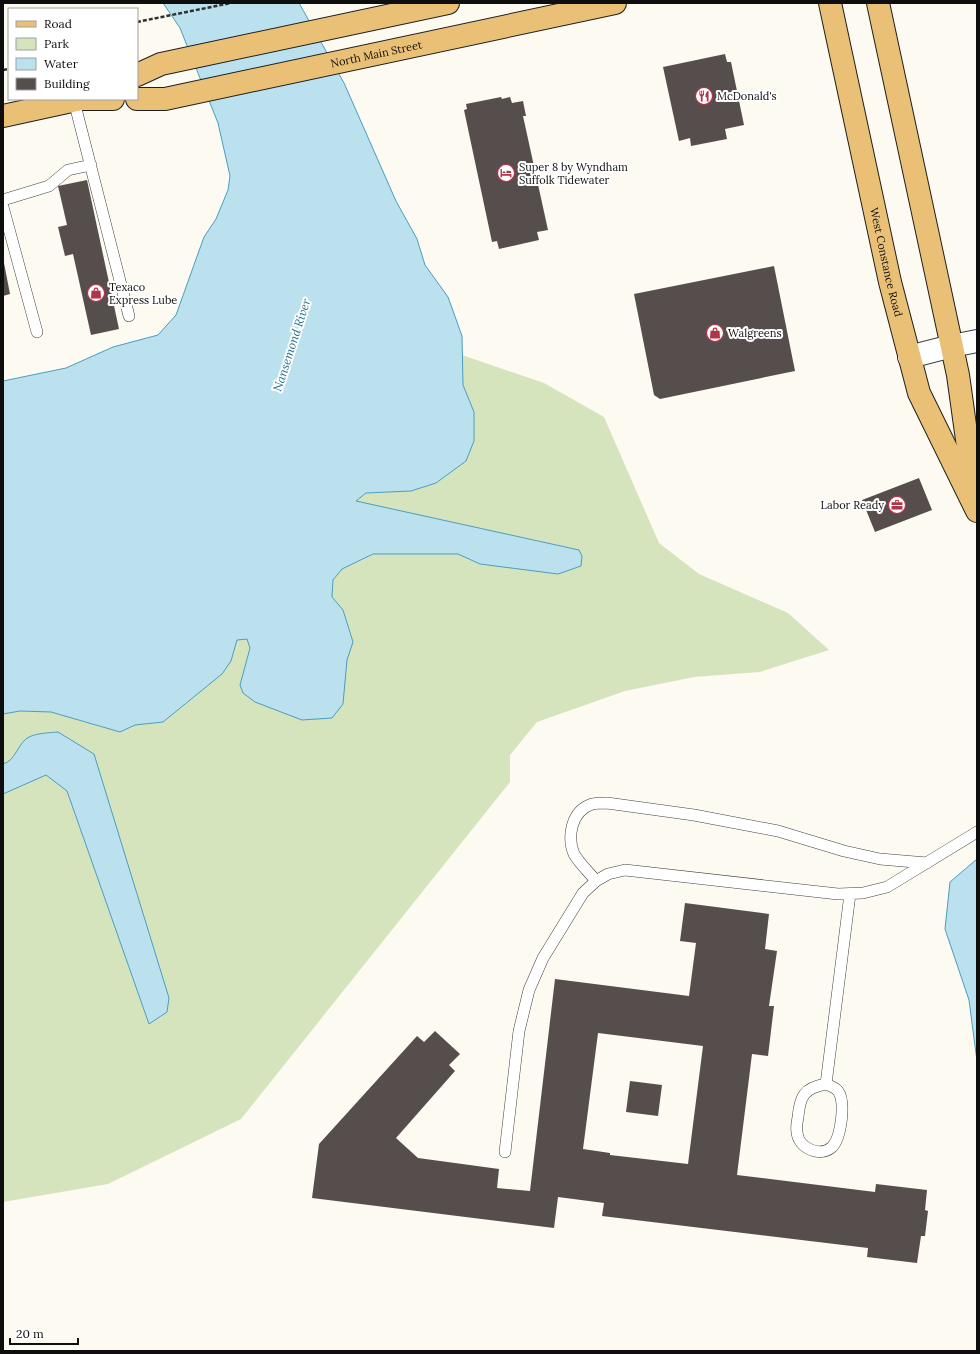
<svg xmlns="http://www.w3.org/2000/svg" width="980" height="1354" viewBox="0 0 980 1354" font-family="Lora,serif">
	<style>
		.green { fill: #d6e4be }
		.water { fill: #bbe1ef; stroke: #4a9dbe }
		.building { fill: #564e4c; fill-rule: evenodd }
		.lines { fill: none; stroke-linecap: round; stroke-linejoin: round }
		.service-casing { stroke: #414141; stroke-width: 12 }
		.minor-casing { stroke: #414141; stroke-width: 24 }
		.primary-casing { stroke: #1f1f1f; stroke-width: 24 }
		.path { stroke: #303030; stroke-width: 2.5; stroke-dasharray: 4 2; stroke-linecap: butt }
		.service { stroke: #fff; stroke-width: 11 }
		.minor { stroke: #fff; stroke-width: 22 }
		.primary { stroke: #e9c075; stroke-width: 22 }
		.labels { text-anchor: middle; stroke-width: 4; stroke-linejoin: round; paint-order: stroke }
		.street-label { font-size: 11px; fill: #0e0e0e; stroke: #fff }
		.poi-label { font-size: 11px; fill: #0e0e0e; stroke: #fff; text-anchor: start }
		.water-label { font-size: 12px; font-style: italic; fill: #256f92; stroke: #fff }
	</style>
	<rect width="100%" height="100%" fill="#fdfaf1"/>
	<path class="green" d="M462 355 544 383 604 417 659 543 699 574 788 613 829 650 760 672 694 677 625 691 537 722 510 755V782L241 1119 108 1184 3 1202V794L46 775 67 790 149 1023 167 1012 58 732C48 733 37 733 29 737 18 742 16 761 3 764V714L20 711 51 712 120 732 135 725 163 722 231 661 237 640 247 639 250 648 240 685 343 704 347 660 353 642 343 610 332 597 333 580 342 569 373 554H458L480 564 579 550 356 501 366 493 411 491 436 483 466 461 474 412 463 385Z"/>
	<path class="water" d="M163 3H299L344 83 396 201 417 239 425 265 448 297 462 336 463 385 474 412V441L466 461 436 483 411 491 366 493 356 501 579 550 582 556 581 566 558 574 480 564 458 554H373L342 569 333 580 332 597 343 610 353 642 347 660 343 704 332 718 302 720 255 702 243 693 240 685 250 648 247 639 237 640 231 661 222 674 163 722 135 725 120 732 51 712 20 711 3 714V381L66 368 113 347 158 335 176 315 204 237 216 219 228 190 230 176 218 123 180 28Z
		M58 732 94 754 169 998 167 1012 149 1024 67 791 46 775 3 794V764C16 761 18 742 29 737 37 733 48 733 58 732Z
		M977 859V1061L969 1000 945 929 950 882Z"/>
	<path class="building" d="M725 54 727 62H731L744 125 725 129 727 139 691 146 690 138 679 141 663 67Z
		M501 97 502 99 510 97 512 103 523 101 526 116H523L548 230 537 232 539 240 499 249 497 241 492 242 464 110 467 109 466 104Z
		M87 180 119 329 91 335 73 254 65 256 58 227 67 225 58 186Z
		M4 263 10 294 3 296V264Z
		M774 266 795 371 660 399 654 395 634 294Z
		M919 478 932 510 875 532 862 500Z
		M685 903 769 914 765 949 777 951 769 1006H774L768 1056 752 1054 737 1175 875 1192 876 1184 927 1190 925 1210 928 1211 925 1236H921L917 1263 867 1257 868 1248 602 1216 604 1203 558 1197 554 1228 312 1198 319 1144 417 1036 424 1042 435 1031 460 1054 449 1065 455 1071 396 1138 418 1158 499 1169 497 1188 530 1191 555 979 689 996 696 943 680 941ZM598 1033 703 1046 688 1164 610 1155V1153L583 1149Z
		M630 1081 662 1085 658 1116 626 1112Z"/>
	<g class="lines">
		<defs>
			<path id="service" d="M74 101 129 316
				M3 200 49 186 68 170 91 165
				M3 207 37 332
				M596 881C589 872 579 863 574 854 567 837 571 811 592 804 596 803 602 803 607 803L694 815 778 831 844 851 880 859 927 863
				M826 1084C830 1086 835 1087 838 1091 846 1102 841 1138 832 1147 820 1158 798 1148 797 1132 796 1128 797 1122 798 1117 800 1096 804 1088 826 1084L850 894
				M505 1152 519 1031 529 990 543 958 583 893 596 881 608 874 625 870 838 894 863 893 887 887 977 832"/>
			<path id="minor" d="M909 357 952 346 977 341"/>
			<g id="primary">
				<path id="s1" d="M830 3 890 282 919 393 977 511"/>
				<path d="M878 3 958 375 974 490"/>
				<path d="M137 75 161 64 448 3"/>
				<path d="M81 99H113"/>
				<path id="s2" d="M137 99H165L615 3"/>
				<path d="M3 116 81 99"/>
			</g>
		</defs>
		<use href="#service" class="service-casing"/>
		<use href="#minor" class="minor-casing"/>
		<use href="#primary" class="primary-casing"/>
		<path class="path" d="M137 22 231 3
			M3 70 9 69"/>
		<use href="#service" class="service"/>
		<use href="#minor" class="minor"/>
		<use href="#primary" class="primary"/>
	</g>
	<defs>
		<symbol id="restaurant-ring" viewBox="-11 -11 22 22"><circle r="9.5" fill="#fff" stroke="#af3549" stroke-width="1.5"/><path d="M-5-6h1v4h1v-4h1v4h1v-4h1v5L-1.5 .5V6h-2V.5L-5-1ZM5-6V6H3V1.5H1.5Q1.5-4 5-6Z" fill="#af3549"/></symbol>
		<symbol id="hotel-ring" viewBox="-11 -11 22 22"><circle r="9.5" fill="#fff" stroke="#af3549" stroke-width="1.5"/><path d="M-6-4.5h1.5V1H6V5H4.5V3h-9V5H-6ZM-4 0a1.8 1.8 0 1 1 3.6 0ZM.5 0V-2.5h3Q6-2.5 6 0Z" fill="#af3549"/></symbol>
		<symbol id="shop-ring" viewBox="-11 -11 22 22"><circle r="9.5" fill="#fff" stroke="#af3549" stroke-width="1.5"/><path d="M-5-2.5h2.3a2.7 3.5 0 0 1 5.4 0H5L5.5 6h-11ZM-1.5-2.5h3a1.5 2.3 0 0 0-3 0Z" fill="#af3549"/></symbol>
		<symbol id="office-ring" viewBox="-11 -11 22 22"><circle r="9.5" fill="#fff" stroke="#af3549" stroke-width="1.5"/><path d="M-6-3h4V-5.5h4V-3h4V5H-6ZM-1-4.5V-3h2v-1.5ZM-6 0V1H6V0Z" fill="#af3549"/></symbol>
	</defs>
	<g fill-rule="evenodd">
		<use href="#restaurant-ring" x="694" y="86" width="20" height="20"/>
		<use href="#hotel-ring" x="496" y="163" width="20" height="20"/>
		<use href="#shop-ring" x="86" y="283" width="20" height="20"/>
		<use href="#shop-ring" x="705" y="323" width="20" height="20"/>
		<use href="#office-ring" x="887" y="495" width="20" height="20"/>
	</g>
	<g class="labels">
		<g class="street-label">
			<text dy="4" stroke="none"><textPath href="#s2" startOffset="244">North Main Street</textPath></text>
			<text dy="4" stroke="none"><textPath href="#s1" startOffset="265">West Constance Road</textPath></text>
		</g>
		<g class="poi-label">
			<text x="717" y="100">McDonald's</text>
			<text x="519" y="171">Super 8 by Wyndham<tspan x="519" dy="13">Suffolk Tidewater</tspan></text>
			<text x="109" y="291">Texaco<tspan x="109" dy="13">Express Lube</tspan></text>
			<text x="728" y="337">Walgreens</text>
			<text x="884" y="509" text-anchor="end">Labor Ready</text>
		</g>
		<g class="water-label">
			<text transform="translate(292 345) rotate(-72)" y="4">Nansemond River</text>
		</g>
	</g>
	<rect width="980" height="1354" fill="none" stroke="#0e0e0e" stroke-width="8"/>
	<rect x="8" y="8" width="130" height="92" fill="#ffffff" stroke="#9f9f9f"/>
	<rect x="16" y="21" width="20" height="6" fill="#e9c075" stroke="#9f9f9f"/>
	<text x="44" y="28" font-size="12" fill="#0e0e0e">Road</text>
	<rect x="16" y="38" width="20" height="12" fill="#d6e4be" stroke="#9f9f9f"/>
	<text x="44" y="48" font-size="12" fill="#0e0e0e">Park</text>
	<rect x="16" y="58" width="20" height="12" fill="#bbe1ef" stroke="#9f9f9f"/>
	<text x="44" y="68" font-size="12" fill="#0e0e0e">Water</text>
	<rect x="16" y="78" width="20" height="12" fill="#564e4c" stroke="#9f9f9f"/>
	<text x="44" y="88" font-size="12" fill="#0e0e0e">Building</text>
	<path d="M10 1338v6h68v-6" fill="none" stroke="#0e0e0e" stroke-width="2"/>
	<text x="16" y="1338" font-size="12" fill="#0e0e0e" stroke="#ffffff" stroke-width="3" paint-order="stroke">20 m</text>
</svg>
